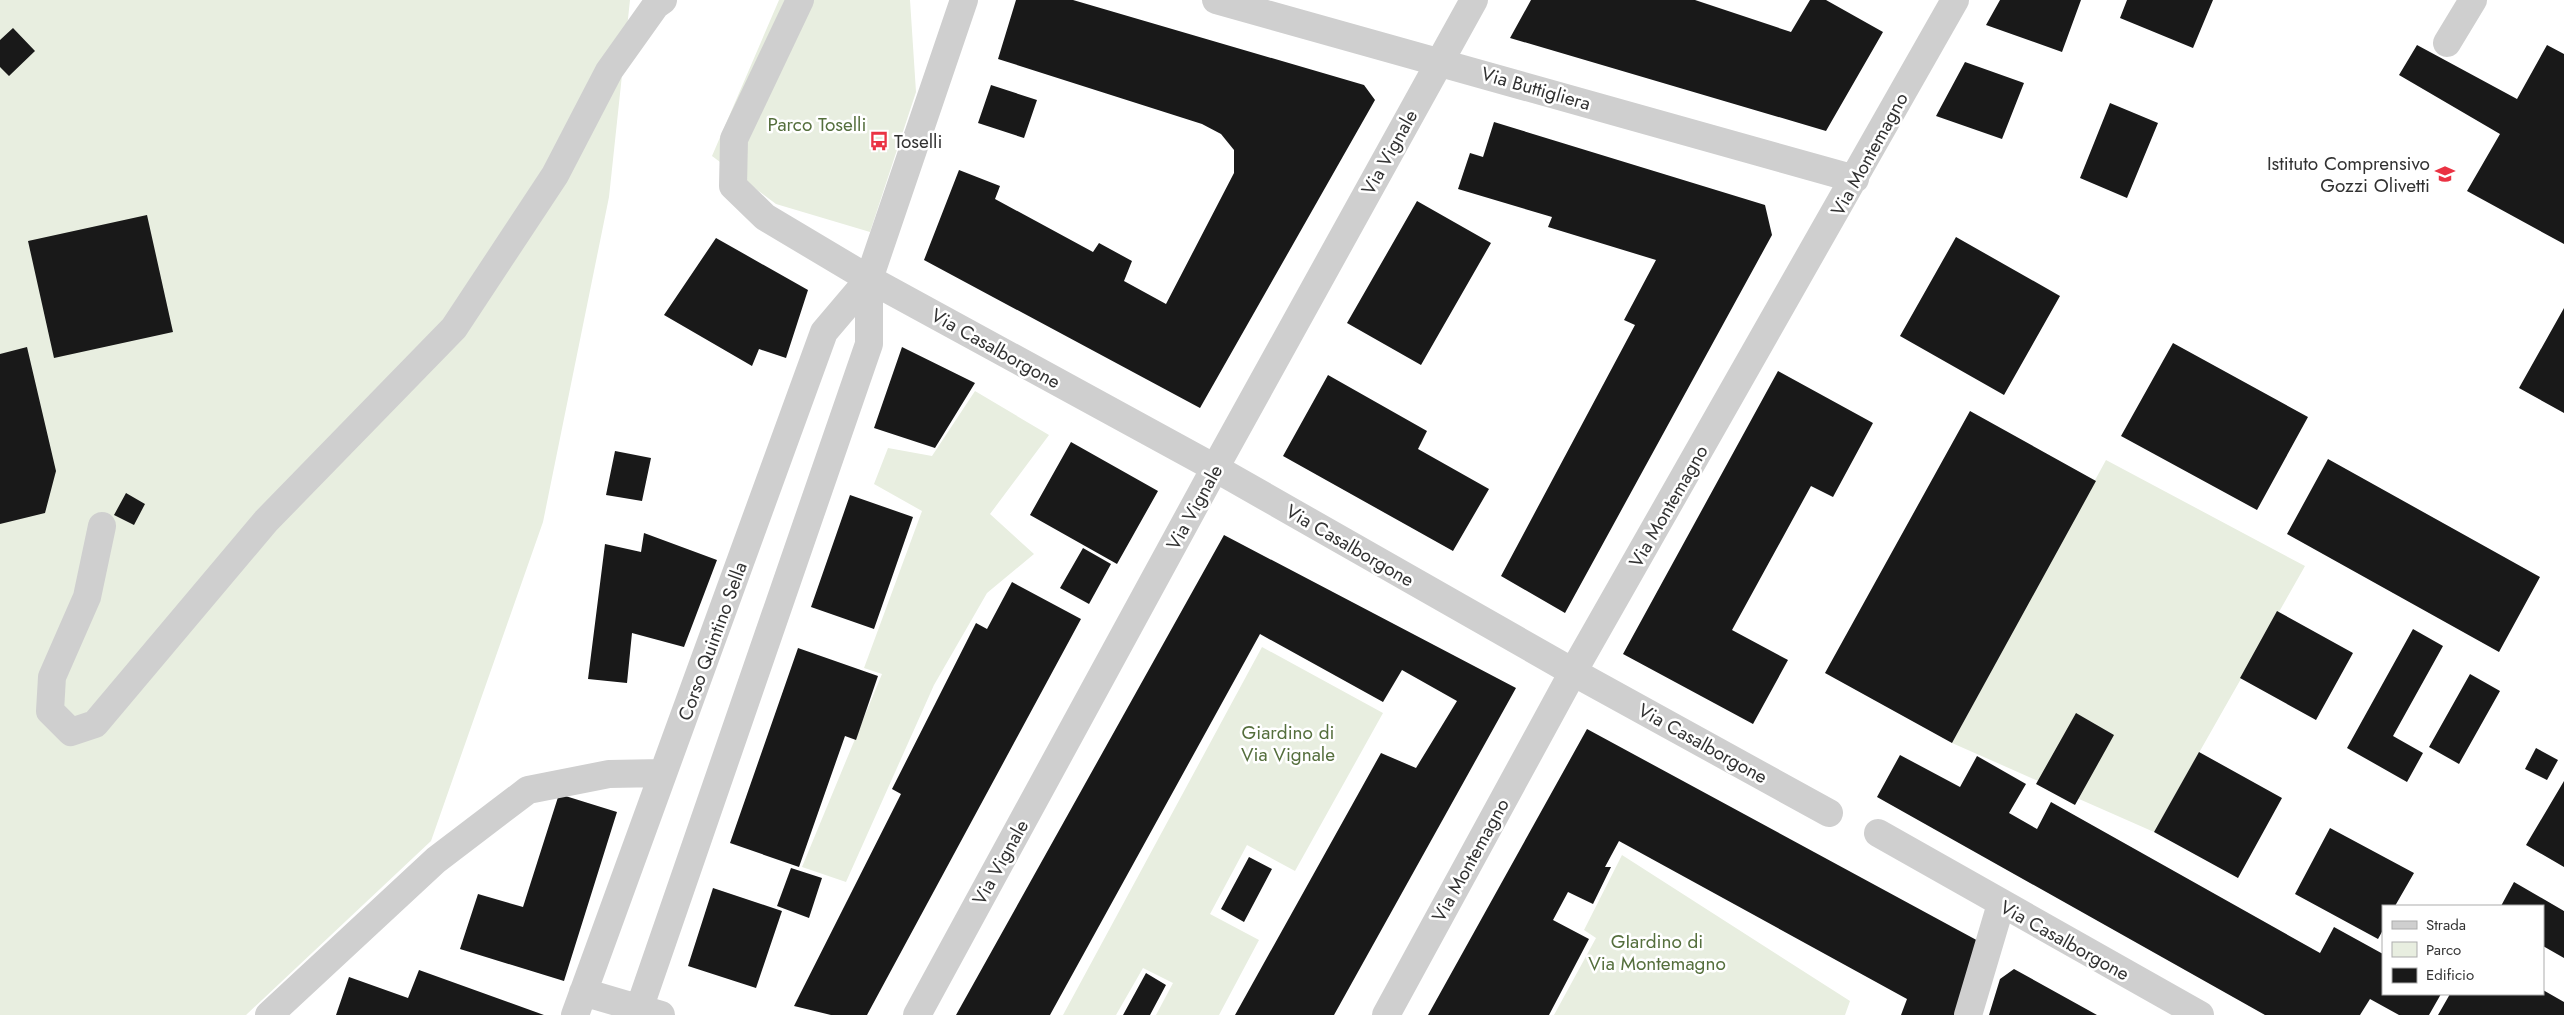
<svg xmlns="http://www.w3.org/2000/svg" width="2564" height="1015" viewBox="0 0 2564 1015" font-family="Jost,sans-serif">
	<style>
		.green { fill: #e8eee0 }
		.building { fill: #191919 }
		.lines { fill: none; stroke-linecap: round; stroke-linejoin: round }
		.minor { stroke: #cfcfcf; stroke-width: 28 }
		.labels { text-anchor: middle; stroke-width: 5; stroke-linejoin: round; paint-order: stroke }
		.street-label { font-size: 19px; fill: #323232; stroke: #fff }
		.park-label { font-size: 19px; fill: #556f3d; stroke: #fff }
		.poi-label { font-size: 19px; fill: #323232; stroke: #fff; text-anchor: start }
	</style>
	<rect width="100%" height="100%" fill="#fff"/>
	<path class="green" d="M0 0H630L609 197 543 522 431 841 246 1015H0Z
		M779 0H910L916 92 870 232 776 204 712 156Z
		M975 391 1049 435 990 514 1034 554 987 593 934 685 846 882 802 867 882 674 864 668 922 511 874 484 888 448 932 456Z
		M2106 460 2305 566 2154 832 1952 743Z
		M1262 647 1383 713 1295 871 1247 845 1210 914 1259 940 1219 1015H1156L1173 983 1143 968 1116 1015H1063Z
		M1622 855 1850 1001 1845 1015H1554L1596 938 1584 930Z"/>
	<path class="building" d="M1016 0H1073L1364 85 1375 100 1200 408 924 260 959 170 1000 186 995 199 1093 252 1099 243 1132 261 1124 281 1166 304 1234 173V150L1221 134 1202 124 998 59Z
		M1531 0H1695L1791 32 1810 0H1826L1883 32 1826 131 1510 38Z
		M2000 0H2081L2062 52 1986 25Z
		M2127 0H2213L2193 48 2120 18Z
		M13 28 35 51 9 76 0 67V40Z
		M2417 45 2517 99 2547 45 2564 54V244L2467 191 2500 134 2399 75Z
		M1965 62 2024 83 2002 139 1936 116Z
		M991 85 1037 100 1024 138 978 123Z
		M2110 103 2158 123 2127 198 2080 178Z
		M1494 122 1765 205 1772 235 1565 613 1501 576 1635 325 1624 320 1656 260 1548 227 1552 217 1458 189 1470 153 1483 157Z
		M1417 201 1491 243 1421 365 1347 323Z
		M147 215 173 332 54 358 28 241Z
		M1956 237 2060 296 2004 395 1900 336Z
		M716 238 808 290 786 358 759 349 752 366 664 315Z
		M2564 308V413L2519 388Z
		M2173 343 2308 417 2257 510 2121 436Z
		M27 347 56 471 45 513 0 524V354Z
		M902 347 975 383 935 448 874 428Z
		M1778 371 1873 423 1833 497 1811 486 1732 630 1788 660 1753 724 1623 654Z
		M1328 375 1427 431 1418 449 1489 489 1453 551 1283 456Z
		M1970 411 2096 481 1952 743 1825 673Z
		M1071 442 1158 491 1117 564 1030 515Z
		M615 451 651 458 642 501 606 495Z
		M2328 459 2540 577 2499 652 2287 534Z
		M126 493 145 504 134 525 114 515Z
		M850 495 913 517 874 629 811 607Z
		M644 533 717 560 684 647 632 633 627 683 588 679 605 544 641 552Z
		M1224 535 1516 688 1334 1015H1235L1381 753 1416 768 1457 701 1402 670 1383 702 1260 634 1050 1015H956Z
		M1083 548 1111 564 1089 604 1060 588Z
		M1012 582 1081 619 867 1015H831L794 1006 901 794 892 789 976 623 987 629Z
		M2277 611 2353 653 2316 720 2240 678Z
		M2413 629 2443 646 2393 736 2423 753 2407 782 2347 748Z
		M798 648 878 676 856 740 845 736 799 867 730 843Z
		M2470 674 2500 691 2459 764 2429 747Z
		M2076 713 2114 735 2075 805 2036 784Z
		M1587 729 1982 943 1960 1015H1901L1907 999 1619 841 1605 867H1611L1593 904 1568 892 1553 920 1589 939 1549 1015H1428Z
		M2536 748 2558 760 2547 780 2525 769Z
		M2199 752 2282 798 2238 878 2154 832Z
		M1900 755 1960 787 1977 756 2026 784 2009 813 2037 829 2051 802 2320 953 2334 927 2383 954V994H2441L2429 1015H2399L2370 999 2360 1015H2265L1877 797Z
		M2564 781V867L2526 845Z
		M559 794 617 812 564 981 460 949 478 894 523 907Z
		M2330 828 2414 873 2395 906H2383V930L2378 939 2295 894Z
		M1249 857 1272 869 1244 922 1221 909Z
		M791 868 822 878 809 918 777 906Z
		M2514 882 2564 911V958L2543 946V906H2501Z
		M713 888 782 911 756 988 688 966Z
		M2014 969 2097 1015H1989L2000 979Z
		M419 970 544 1015H336L349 977 408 998Z
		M1146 973 1166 985 1150 1015H1123Z
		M2543 990 2564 1002V1015H2438L2450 994H2543Z"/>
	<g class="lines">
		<path class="minor" d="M800 0 734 139 733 186 765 217 869 279 1215 468 1573 672 1829 813
			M1216 0 1855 179
			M2447 43 2473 0
			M102 526 87 597 52 677 50 711 71 732 95 724 266 521 454 328 555 175 609 71 656 5 663 0
			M1878 833 2200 1015
			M583 992 661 1015
			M269 1015 436 860 528 790 609 774 663 773
			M575 1015 824 332 869 279
			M637 1015 869 344V279L964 0
			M917 1015 1215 468 1474 0
			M1386 1015 1573 672 1955 0
			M1968 1015 2001 904"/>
	</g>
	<defs>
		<symbol id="bus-bare" viewBox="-9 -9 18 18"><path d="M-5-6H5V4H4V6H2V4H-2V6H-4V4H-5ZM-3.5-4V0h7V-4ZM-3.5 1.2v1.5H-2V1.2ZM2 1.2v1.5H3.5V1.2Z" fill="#ea3243" stroke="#fff" stroke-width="2.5" paint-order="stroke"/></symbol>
		<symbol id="school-bare" viewBox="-9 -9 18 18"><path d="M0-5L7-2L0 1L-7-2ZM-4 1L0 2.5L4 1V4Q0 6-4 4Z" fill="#ea3243" stroke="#fff" stroke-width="2.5" paint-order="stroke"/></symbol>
	</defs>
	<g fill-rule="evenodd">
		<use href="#bus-bare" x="865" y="127" width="28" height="28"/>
		<use href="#school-bare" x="2431" y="160" width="28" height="28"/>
	</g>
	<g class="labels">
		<g class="street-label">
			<text transform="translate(1536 88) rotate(16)" y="7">Via Buttigliera</text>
			<text transform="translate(1389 152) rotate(-61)" y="7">Via Vignale</text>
			<text transform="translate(1869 154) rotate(-61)" y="7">Via Montemagno</text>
			<text transform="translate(996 348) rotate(29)" y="7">Via Casalborgone</text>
			<text transform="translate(1668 506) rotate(-60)" y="7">Via Montemagno</text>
			<text transform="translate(1194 507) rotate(-61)" y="7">Via Vignale</text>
			<text transform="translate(1350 545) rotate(30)" y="7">Via Casalborgone</text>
			<text transform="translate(712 641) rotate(-70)" y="7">Corso Quintino Sella</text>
			<text transform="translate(1703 743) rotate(29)" y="7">Via Casalborgone</text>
			<text transform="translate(1470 860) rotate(-61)" y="7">Via Montemagno</text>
			<text transform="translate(1000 862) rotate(-61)" y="7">Via Vignale</text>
			<text transform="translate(2065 940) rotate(29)" y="7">Via Casalborgone</text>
		</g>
		<g class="park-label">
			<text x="817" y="131">Parco Toselli</text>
			<text x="1288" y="739">Giardino di<tspan x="1288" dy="22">Via Vignale</tspan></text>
			<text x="1657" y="948">GIardino di<tspan x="1657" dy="22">Via Montemagno</tspan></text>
		</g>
		<g class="poi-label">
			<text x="894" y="148">Toselli</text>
			<text x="2430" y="170" text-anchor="end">Istituto Comprensivo<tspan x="2430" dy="22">Gozzi Olivetti</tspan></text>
		</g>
	</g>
	<rect x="2382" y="905" width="162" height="90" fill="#ffffff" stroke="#adadad"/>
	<rect x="2392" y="921" width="25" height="8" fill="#cfcfcf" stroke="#adadad"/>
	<text x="2426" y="930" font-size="15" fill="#323232">Strada</text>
	<rect x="2392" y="942" width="25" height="15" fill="#e8eee0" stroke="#adadad"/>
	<text x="2426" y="955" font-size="15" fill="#323232">Parco</text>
	<rect x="2392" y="968" width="25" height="15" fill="#191919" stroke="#adadad"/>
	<text x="2426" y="980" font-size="15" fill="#323232">Edificio</text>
</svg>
